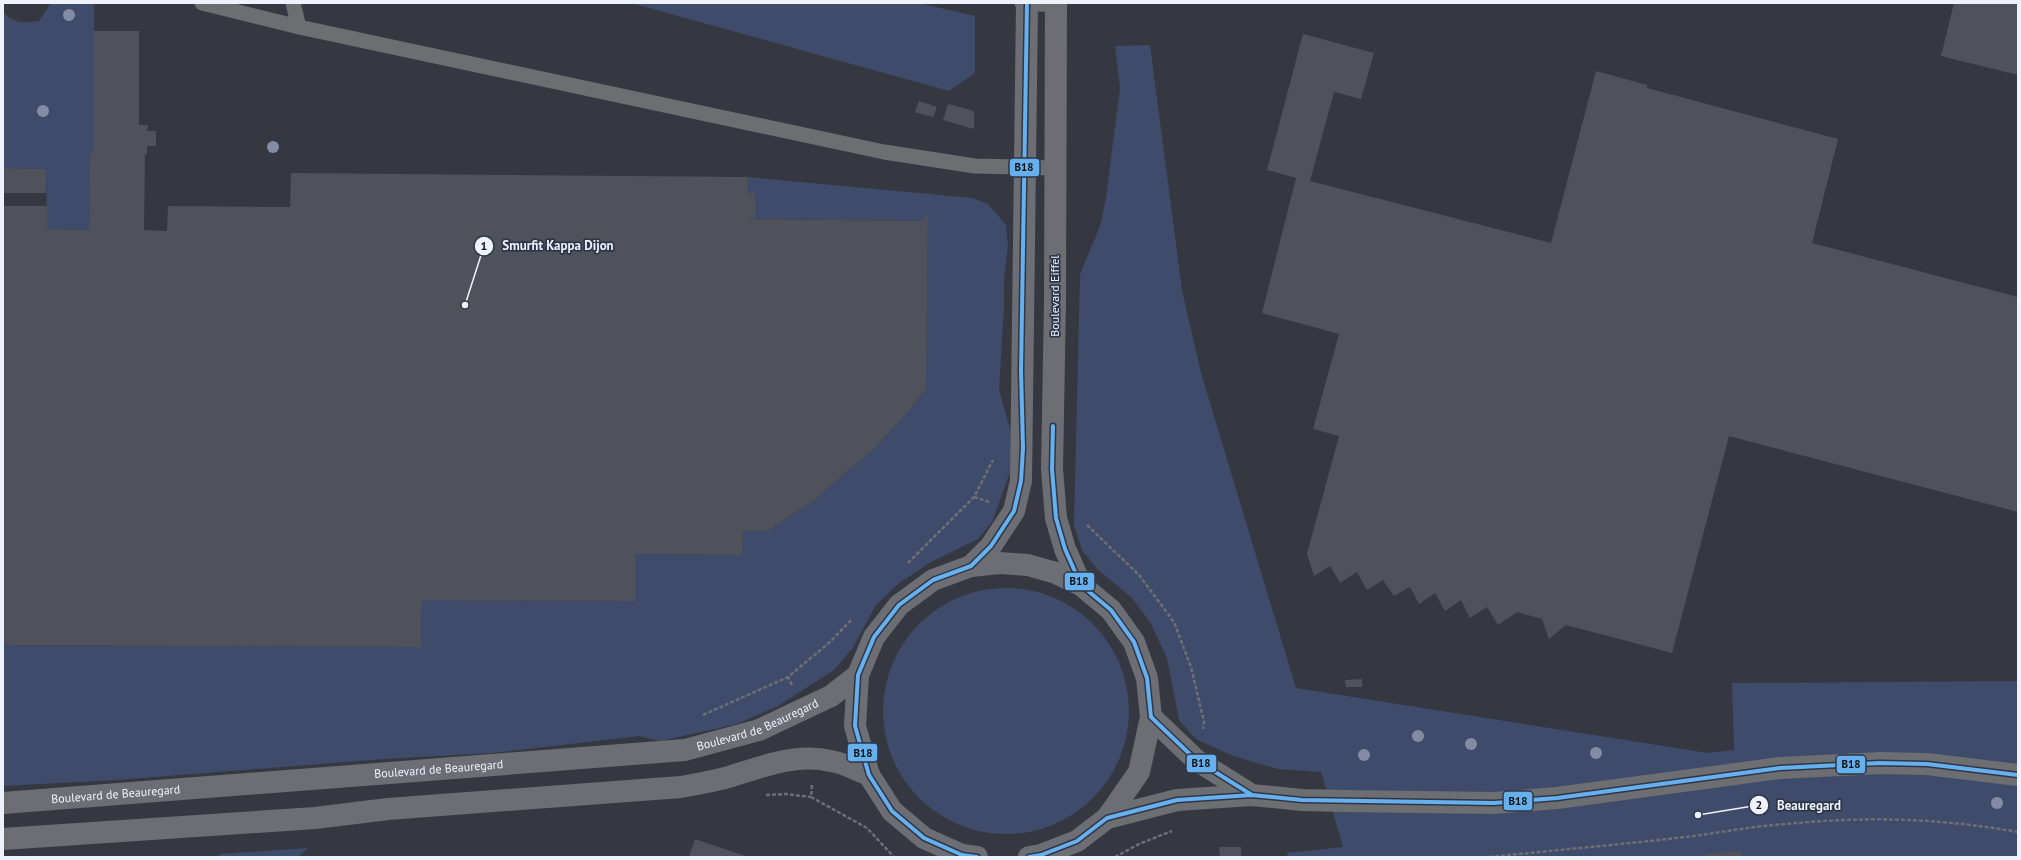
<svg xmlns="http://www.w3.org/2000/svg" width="2021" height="860" viewBox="0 0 2021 860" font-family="'PT Sans',sans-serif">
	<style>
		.green { fill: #3f4b6a }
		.building { fill: #4f525b }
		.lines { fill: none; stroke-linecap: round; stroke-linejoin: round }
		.path { stroke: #6e6f75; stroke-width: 2.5; stroke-dasharray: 4 2; stroke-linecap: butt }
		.lane { stroke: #6c6e71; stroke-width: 15 }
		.street { stroke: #6c6e71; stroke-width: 22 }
		.primary { stroke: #6c6e74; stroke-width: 22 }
		.bus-1-casing { stroke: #2f3647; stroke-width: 7 }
		.bus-1 { stroke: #66b0ee; stroke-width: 4 }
		.tree { fill: #838ca4 }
		.labels { text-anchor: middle; stroke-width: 3.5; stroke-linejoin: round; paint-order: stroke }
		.street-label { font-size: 12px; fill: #edf2fd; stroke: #2f3647 }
		.leader { fill: none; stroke: #edf2fd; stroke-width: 1.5 }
		.callout-dot { fill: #edf2fd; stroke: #2f3647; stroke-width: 1.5 }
		.mark-label { font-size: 12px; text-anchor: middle; font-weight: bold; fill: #111 }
		.callout-label { font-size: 13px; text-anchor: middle; font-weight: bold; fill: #edf2fd; stroke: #2f3647; stroke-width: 3.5; stroke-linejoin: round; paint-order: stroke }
		.line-badge { stroke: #2f3647; stroke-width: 1.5 }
		.pale-badge-label { font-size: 11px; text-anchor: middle; font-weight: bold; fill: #111 }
	</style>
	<rect width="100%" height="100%" fill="#353841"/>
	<path class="green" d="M51 3H94V153H90L89 230 47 229 46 169 3 168V12C14 24 24 23 39 21Z
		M631 3H919L975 16V73L949 91Z
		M1150 45 1182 290 1201 373 1296 688 1708 753 1734 750 1732 683 2018 681V857H1289L1286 853 1343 847 1321 772 1278 769 1233 756 1196 739 1179 720 1167 658 1150 622 1132 598 1097 569 1082 550 1074 526 1080 274 1100 226 1106 198 1120 88 1115 46Z
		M747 177 973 198 988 204 1006 225 1008 245 1004 280V307L999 390 1012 436 1013 464 992 522 978 539 931 562 898 584 876 605 852 649 834 670 778 706 737 724 660 741 639 736 492 753 384 759 116 780 3 786V645L421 647 422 600 634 601 635 554 742 555 743 531H767L812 502 876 447 909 411 926 389 928 216H924V221L747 219V218L755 217V194L747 193Z
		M883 711a123 123 0 1 1 246 0a123 123 0 1 1-246 0Z
		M308 848 298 857H217L220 854Z"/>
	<path class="building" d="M1954 3H2018V75L1941 56Z
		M94 31H139V125H148L147 131H156V146H147V154H145L144 230 167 231 168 206 290 207 291 173 747 177V193H755V218H747V219L924 221V216H928L926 389 909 411 876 447 812 502 767 531H743L742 555 635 554V601L422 600 421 647 3 645V206H47V229L89 230 90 153H94Z
		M1303 34 1374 53 1361 99 1334 92 1310 181 1551 243 1596 71 1647 85V88L1838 139 1812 243 2018 297V512L1729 436 1672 653 1566 625 1549 639 1542 619 1517 612 1498 625 1487 607 1470 618 1461 600 1445 611 1435 593 1419 604 1410 587 1394 596 1383 580 1367 590 1357 572 1340 583 1330 566 1314 576 1307 554 1339 436 1313 429 1339 334 1262 313 1296 178 1267 170Z
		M919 101 937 107 933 117 915 112Z
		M948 104 974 111V129L943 120Z
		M3 168 46 169V193H3Z
		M1362 679V687H1346L1345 680Z
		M695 839 748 857H689Z
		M1219 847H1241V857H1220Z
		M1741 851 1742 857H1706V854Z"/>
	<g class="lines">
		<path class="path" d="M974 497 989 502
			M1087 525 1139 575 1174 622 1191 667 1204 722 1203 729
			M908 563 974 497 993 460
			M792 685 788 677 830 642 851 620
			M703 715 788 677
			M812 785 811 797 867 828 894 857
			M766 795 786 794 811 797
			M1115 857 1139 844 1172 831
			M1489 857C1557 850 1626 844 1694 836 1728 831 1763 825 1798 823 1872 816 1945 819 2018 832"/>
		<path class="lane" d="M202 3 299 27
			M293 3 299 27 884 152 975 166 1055 168
			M1022 3 1056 5"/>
		<path class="street" d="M1151 717 1196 760 1252 795
			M1107 818 1177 800 1252 795 1302 800 1345 801 1494 803 1557 798 1780 768 1880 763 1927 764 2018 775"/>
		<g class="primary">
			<path d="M1056 3 1055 302 1052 469 1056 518 1065 549 1081 585"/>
			<path d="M971 566 991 546 1014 511 1021 481 1027 3"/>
			<path id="s1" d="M3 803 685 750 759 730 831 696 858 675"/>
			<path d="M3 839 315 818 388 809 681 787C698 784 715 781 732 776 764 766 797 753 831 761 844 763 856 770 869 775"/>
			<path d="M977 857 962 855 924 838 892 811 869 775 855 726 858 675 874 637 899 605 933 580 971 566 999 563 1028 565 1056 573 1081 585 1111 610 1134 642 1147 678 1151 717 1139 772 1107 818 1077 841 1041 855 1029 857"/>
		</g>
		<defs>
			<path id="bus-1" d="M1053 426 1052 469 1056 518 1065 549 1081 585 1111 610 1134 642 1147 678 1151 717
				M1151 717 1196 760 1252 795 1261 796
				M977 857 962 855 924 838 892 811 869 775 855 726 858 675 874 637 899 605 933 580 971 566 991 546 1014 511 1021 481 1023 448 1021 371 1027 3
				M1029 857 1041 855 1077 841 1107 818 1177 800 1252 795 1302 800 1494 803 1557 798 1780 768 1880 763 1927 764 2018 775"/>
		</defs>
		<use href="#bus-1" class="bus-1-casing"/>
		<use href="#bus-1" class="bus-1"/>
	</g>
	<g class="tree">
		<circle cx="69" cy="15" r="6"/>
		<circle cx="43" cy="111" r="6"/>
		<circle cx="273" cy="147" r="6"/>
		<circle cx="1418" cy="736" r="6"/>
		<circle cx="1471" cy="744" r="6"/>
		<circle cx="1596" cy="753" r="6"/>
		<circle cx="1364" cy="755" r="6"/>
		<circle cx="1997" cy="803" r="6"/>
	</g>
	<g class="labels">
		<g class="street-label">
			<text transform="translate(1055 296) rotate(-90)" y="4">Boulevard Eiffel</text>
			<text dy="4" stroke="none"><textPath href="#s1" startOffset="761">Boulevard de Beauregard</textPath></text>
			<text dy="4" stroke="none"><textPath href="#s1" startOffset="437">Boulevard de Beauregard</textPath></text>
			<text dy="4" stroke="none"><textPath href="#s1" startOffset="113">Boulevard de Beauregard</textPath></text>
		</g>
	</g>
	<path class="leader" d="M465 305L484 246M1698 815L1759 805"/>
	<g class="callout-dot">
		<circle cx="465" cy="305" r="4"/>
		<circle cx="1698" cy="815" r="4"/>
		<circle cx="484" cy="246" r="10"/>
		<circle cx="1759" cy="805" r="10"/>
	</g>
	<g class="mark-label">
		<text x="484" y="250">1</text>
		<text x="1759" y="809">2</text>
	</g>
	<g class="callout-label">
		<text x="558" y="250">Smurfit Kappa Dijon</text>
		<text x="1809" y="810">Beauregard</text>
	</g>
	<g class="line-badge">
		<rect x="1009" y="158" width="31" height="19" rx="4" fill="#66b0ee"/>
		<rect x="1064" y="572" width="31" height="19" rx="4" fill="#66b0ee"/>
		<rect x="847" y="743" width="31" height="19" rx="4" fill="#66b0ee"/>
		<rect x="1186" y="754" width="31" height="19" rx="4" fill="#66b0ee"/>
		<rect x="1836" y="755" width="30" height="19" rx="4" fill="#66b0ee"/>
		<rect x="1503" y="791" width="30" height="20" rx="4" fill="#66b0ee"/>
	</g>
	<g class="pale-badge-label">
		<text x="1024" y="171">B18</text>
		<text x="1079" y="585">B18</text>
		<text x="863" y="757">B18</text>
		<text x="1201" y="767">B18</text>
		<text x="1851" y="768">B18</text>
		<text x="1518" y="805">B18</text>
	</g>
	<rect width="2021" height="860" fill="none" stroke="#edf2fd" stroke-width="8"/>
</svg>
